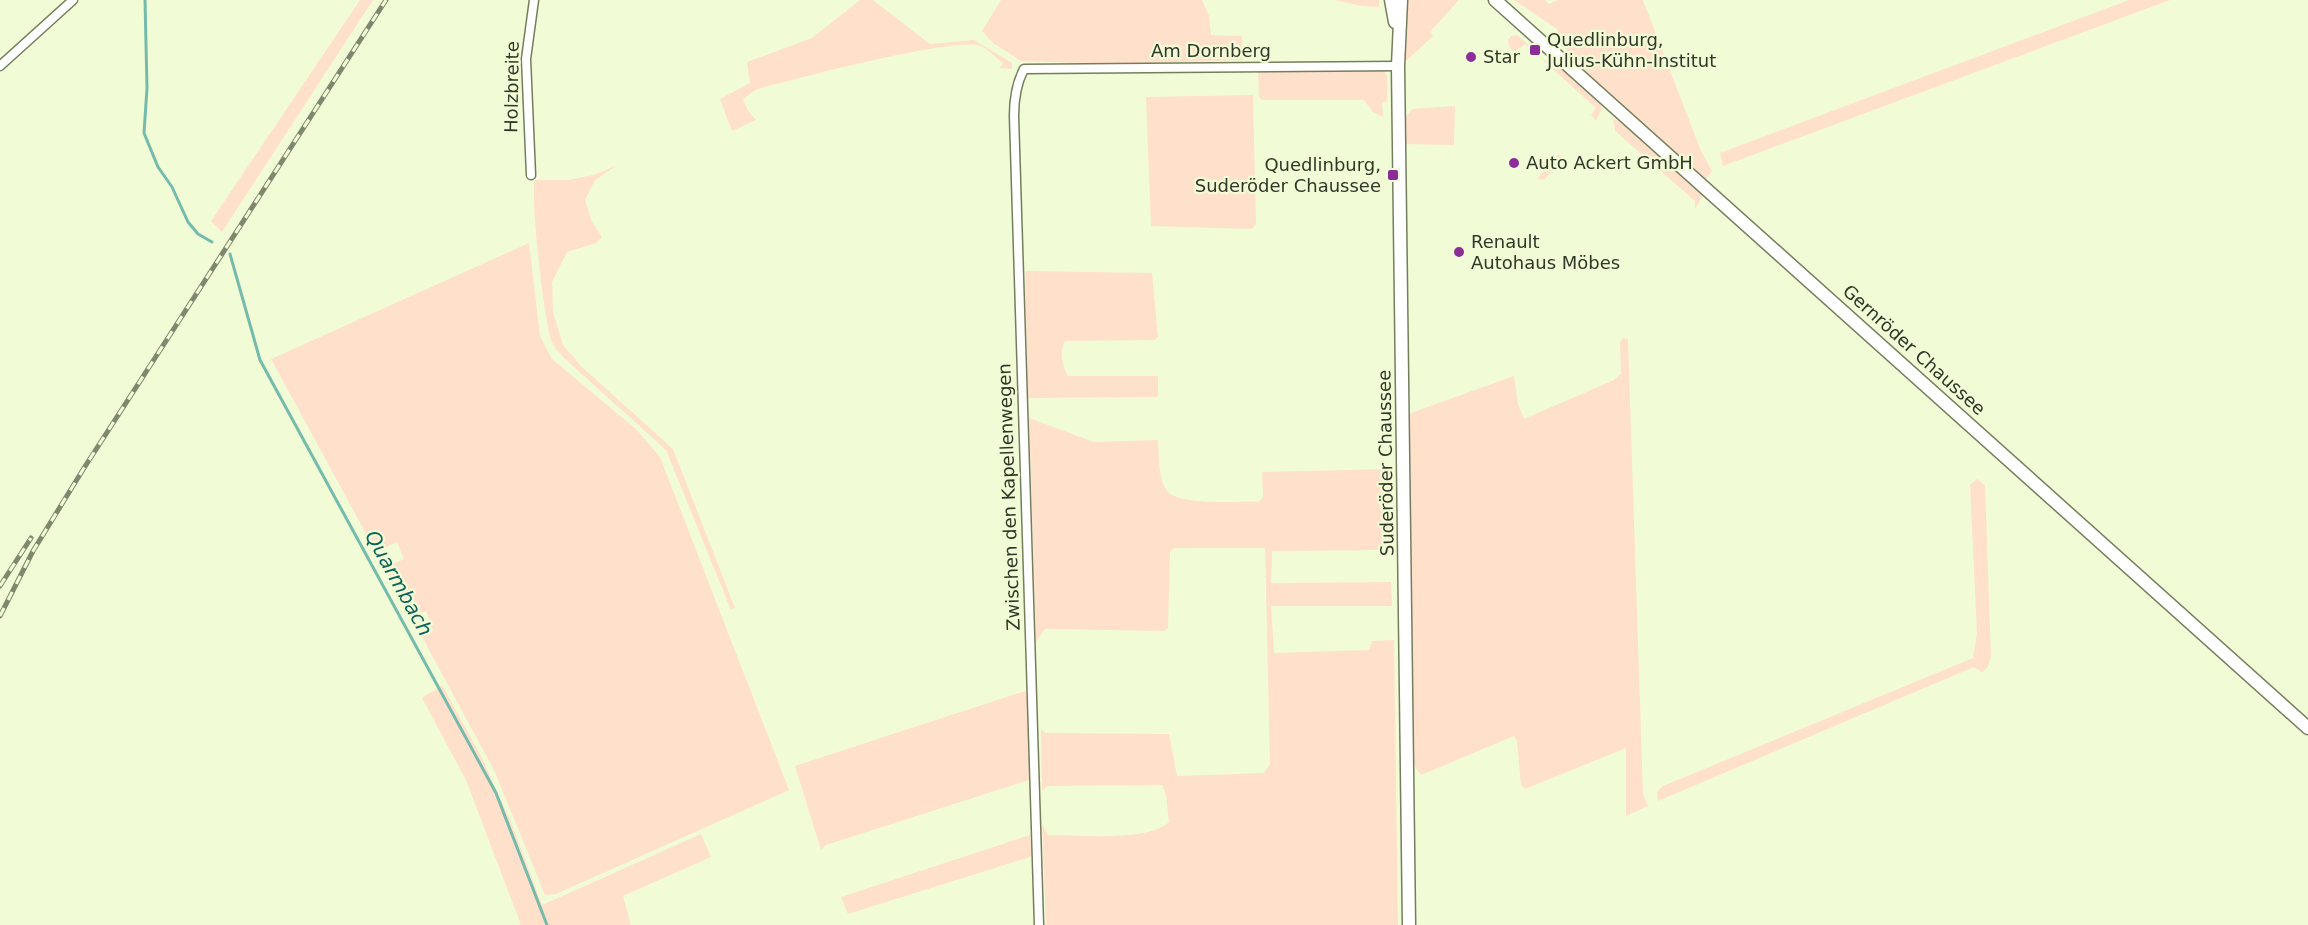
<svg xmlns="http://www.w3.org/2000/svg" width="2308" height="925" viewBox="0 0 2308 925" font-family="'DejaVu Sans',sans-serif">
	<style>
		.green { fill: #ffe0cb }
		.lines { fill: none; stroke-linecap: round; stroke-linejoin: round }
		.stream { stroke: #74bbac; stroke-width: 3 }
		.street-casing { stroke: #747e5c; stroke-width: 11 }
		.secondary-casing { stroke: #747e5c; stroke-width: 15 }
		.street { stroke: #fff; stroke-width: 8 }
		.secondary { stroke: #fff; stroke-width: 12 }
		.rail-casing { stroke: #80876f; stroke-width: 5 }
		.rail { stroke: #f1fcd6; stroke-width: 3; stroke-dasharray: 9; stroke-linecap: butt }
		.poi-dot { fill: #8c2e99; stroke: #f1fcd6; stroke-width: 2 }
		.labels { text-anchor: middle; stroke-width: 4.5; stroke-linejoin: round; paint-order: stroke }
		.poi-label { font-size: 18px; fill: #323628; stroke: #f1fcd6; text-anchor: start }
		.street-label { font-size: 18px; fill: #323628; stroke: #f1fcd6 }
		.water-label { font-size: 20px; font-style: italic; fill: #0e6259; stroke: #f1fcd6 }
	</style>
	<rect width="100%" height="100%" fill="#f1fcd6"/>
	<path class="green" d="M360 0H373L222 232 211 221Z
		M860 0H873L930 44 974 40 1012 63V69L1000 68 1003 63C996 58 988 49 981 46 957 36 791 80 757 89L743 99 748 111 756 120 732 131 720 99 750 83 747 62 812 38Z
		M1001 0H1202L1209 16 1211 35 1242 36 1243 60 1117 64 1021 61 993 43 982 31Z
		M1335 0H1379V7L1361 6Z
		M1408 0H1459L1430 32 1433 36 1405 62 1404 19Z
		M1514 0H1545L1549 4 1558 0H1643L1701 151 1712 171 1705 180C1676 154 1560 63 1557 29Z
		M2129 0H2170L1723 166 1720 153Z
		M1518 35 1545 61 1549 59C1564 72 1598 90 1602 109L1596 121 1591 115 1596 108 1525 44 1511 55 1514 52 1509 47 1508 40 1511 36Z
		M1258 71H1384L1387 76V101L1382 103 1383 117 1373 112 1364 100H1262L1259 97Z
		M1253 95 1256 224 1252 229 1151 226 1146 97Z
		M1455 106 1454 145 1405 144 1406 117 1412 109Z
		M1613 119 1623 122 1700 191 1702 197 1695 209V201L1615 131Z
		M1559 154 1561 161 1544 180 1537 179Z
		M616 166 595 180 585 200 592 222 602 237 596 243 567 252 552 282 553 312 563 345 582 367 673 449 733 603 735 607 731 610 666 450 563 357C559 352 554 347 552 342 544 325 530 194 535 180H569L593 175Z
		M529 243 540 336 552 359 637 430 660 457 789 790 556 894 545 895 495 772 422 637 433 631 426 611 411 617 384 568 404 559 397 542 376 552 271 359Z
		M1025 271 1152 273 1158 337 1155 340 1065 341C1059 352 1062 366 1068 376H1158V397L1028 398Z
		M1623 338 1628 339 1643 794 1648 806 1626 816V748L1525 789 1521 785 1517 741 1514 736 1421 775 1414 765 1408 414 1514 376 1518 404 1524 419 1614 380 1621 374 1620 343Z
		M1029 418 1094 442 1158 440C1159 455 1158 478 1167 491 1179 506 1239 501 1259 502L1263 497 1262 472 1389 469 1392 547 1387 550 1272 551 1271 583 1391 582 1392 606H1271L1274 653 1369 650 1372 641 1394 640 1398 925H1046L1042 824 1048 835C1077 835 1148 842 1169 822L1166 794 1162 785 1047 786 1042 791 1041 729 1045 733 1169 734 1177 776 1264 773 1270 764 1265 548H1174L1170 552 1168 628 1164 631 1045 629 1036 642Z
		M1977 479 1985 485 1991 656 1988 667 1982 672 1974 667 1658 801 1657 792 1663 786 1973 658 1977 634 1970 485Z
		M442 685 482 758 511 822 542 905 701 834 711 857 623 896 631 925H521L466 780 422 698Z
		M1025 691 1029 694 1033 783 1029 780 826 845 821 850 795 766Z
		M1030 835 1032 856 1027 858 848 914 841 897Z"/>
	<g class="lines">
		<path class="stream" d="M145 0 147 88 144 133 158 167 172 187 188 222 198 234 212 242
			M230 254 260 360 496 793 547 925"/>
		<defs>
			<path id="street" d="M0 66 73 0
				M531 175 526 59 534 0
				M1039 925 1014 116C1014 99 1016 84 1024 69L1398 66"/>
			<path id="secondary" d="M1391 0 1395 22
				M1401 0 1398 66 1409 925
				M1495 0 2308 728"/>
		</defs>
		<use href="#street" class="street-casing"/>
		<use href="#secondary" class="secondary-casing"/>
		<use href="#street" class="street"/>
		<use href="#secondary" class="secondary"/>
		<defs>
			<path id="rail" d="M0 586 31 538
				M0 616 33 551 84 468 386 0"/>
		</defs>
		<use href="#rail" class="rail-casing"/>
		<use href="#rail" class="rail"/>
	</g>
	<g class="poi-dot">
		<rect x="1529" y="44" width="12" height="12" rx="3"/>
		<circle cx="1471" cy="57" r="6"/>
		<circle cx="1514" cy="163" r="6"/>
		<rect x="1387" y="169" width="12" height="12" rx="3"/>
		<circle cx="1459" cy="252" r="6"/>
	</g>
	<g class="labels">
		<g class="poi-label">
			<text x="1547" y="46">Quedlinburg,<tspan x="1547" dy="21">Julius-Kühn-Institut</tspan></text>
			<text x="1483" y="63">Star</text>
			<text x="1526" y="169">Auto Ackert GmbH</text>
			<text x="1381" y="171" text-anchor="end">Quedlinburg,<tspan x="1381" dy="21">Suderöder Chaussee</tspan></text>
			<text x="1471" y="248">Renault<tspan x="1471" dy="21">Autohaus Möbes</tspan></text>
		</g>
		<g class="street-label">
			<text x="1211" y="57">Am Dornberg</text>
			<text transform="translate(512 87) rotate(-89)" y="6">Holzbreite</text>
			<text transform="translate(1914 350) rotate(42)" y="6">Gernröder Chaussee</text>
			<text transform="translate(1386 463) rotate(-91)" y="6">Suderöder Chaussee</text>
			<text transform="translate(1009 497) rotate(-92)" y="6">Zwischen den Kapellenwegen</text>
		</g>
		<g class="water-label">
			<text transform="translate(399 583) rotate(61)" y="7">Quarmbach</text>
		</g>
	</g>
</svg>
